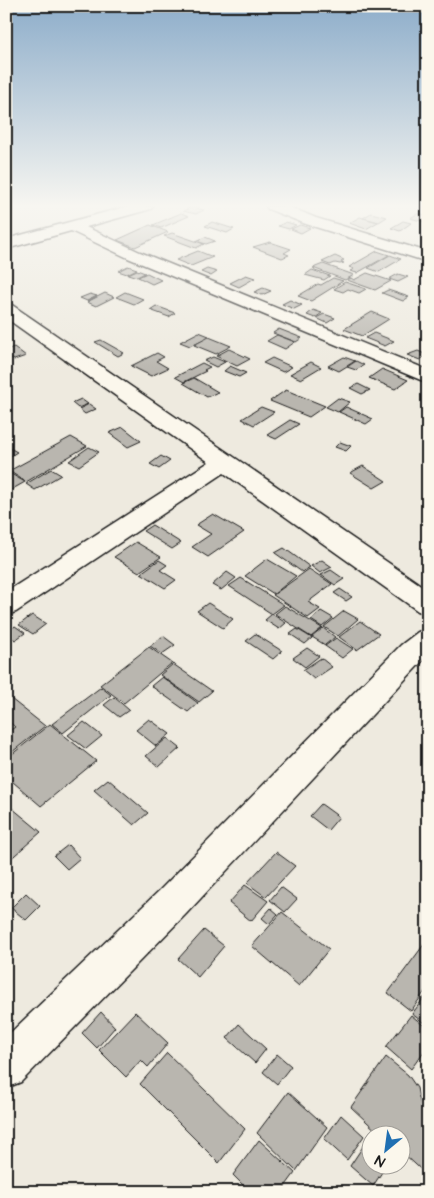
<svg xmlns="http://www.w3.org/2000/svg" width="434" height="1198" viewBox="0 0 434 1198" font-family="'Architects Daughter',sans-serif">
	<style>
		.building { fill: #b9b6af; stroke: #1c1c1c }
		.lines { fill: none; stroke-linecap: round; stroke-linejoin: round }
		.minor-casing { stroke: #1c1c1c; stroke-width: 3 }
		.minor { fill: #fbf7ec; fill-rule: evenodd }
	</style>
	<rect width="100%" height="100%" fill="#eeeadf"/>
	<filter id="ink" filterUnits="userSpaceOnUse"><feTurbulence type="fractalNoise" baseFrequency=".02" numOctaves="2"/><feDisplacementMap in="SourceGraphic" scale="10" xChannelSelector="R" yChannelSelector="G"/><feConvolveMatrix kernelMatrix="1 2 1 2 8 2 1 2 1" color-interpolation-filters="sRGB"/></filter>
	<g filter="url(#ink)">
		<path class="building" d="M192 207 204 210 196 214 183 211Z
			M181 213 189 216 161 228 153 225Z
			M371 213 387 217 379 222 363 218Z
			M419 213 428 216V223L410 218Z
			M360 217 378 222 366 229 349 223Z
			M403 221 411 223 400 231 391 228Z
			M212 222 234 229 227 233 205 226Z
			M286 222 296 225 289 229 278 226Z
			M150 225 168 232 135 247 117 240Z
			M300 225 310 228 301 233 291 229Z
			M172 233 204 244 196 248 164 236Z
			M205 237 215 241 206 244 196 241Z
			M270 242 291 249 284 253 289 255 282 258 253 247Z
			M198 251 213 257 191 266 176 260Z
			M377 251 389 255 357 273 350 271 354 269 349 267Z
			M390 255 401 259 379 272 368 268Z
			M335 256 344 260 341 262 344 263 340 264 335 263 330 265 322 262Z
			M323 264 354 275 345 280 313 268Z
			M128 266 137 269 127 274 118 271Z
			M207 269 217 272 211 276 201 272Z
			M137 270 145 273 137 277 128 274Z
			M312 270 330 276 324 280 305 275Z
			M147 273 161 280 152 284 138 277Z
			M367 273 391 281 375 290 347 280 351 278 354 280Z
			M398 274 408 277 398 282 389 279Z
			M246 275 255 278 239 287 230 283Z
			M333 278 343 281 311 301 298 296 318 284 321 285Z
			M345 282 366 289 359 293 348 289 343 292 334 289Z
			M263 288 271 291 262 295 254 292Z
			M388 290 409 297 403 301 382 293Z
			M125 292 143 299 134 304 116 297Z
			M105 293 114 297 96 306 87 302Z
			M90 294 97 296 87 301 80 298Z
			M290 300 302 305 294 309 282 304Z
			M156 306 175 313 169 317 150 310Z
			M313 310 322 313 315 318 307 315Z
			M372 312 389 319 362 336 344 329Z
			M324 314 335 318 327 323 316 318Z
			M279 329 302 338 296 342 273 333Z
			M199 332 209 336 190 346 180 342Z
			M374 333 394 341 385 346 365 338Z
			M277 335 295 342 285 349 267 341Z
			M209 337 231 346 216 354 194 345Z
			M101 340 124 353 118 356 95 342Z
			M14 347 26 356 14 360 6 355V350Z
			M229 349 250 359 237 366 216 356Z
			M418 351 427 355 420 360 407 355Z
			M157 353 164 357 156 361 168 368 151 376 131 366Z
			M213 357 225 362 216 367 204 361Z
			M344 357 355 361 339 371 328 366Z
			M272 358 292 367 283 372 263 363Z
			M356 361 364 365 356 370 347 367Z
			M311 362 321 367 301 379 290 374Z
			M202 363 210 367 204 370 206 371 184 382 175 377Z
			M230 366 246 373 239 377 224 371Z
			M382 369 408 380 395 389 369 378Z
			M194 378 218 392 207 397 183 383Z
			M358 384 370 390 362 394 350 388Z
			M286 390 325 406 309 417 270 401Z
			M338 398 350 402 338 412 326 407Z
			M81 399 88 404 78 408 72 403Z
			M89 404 96 409 85 414 79 409Z
			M261 407 274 412 254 425 242 419Z
			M346 407 373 419 366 424 339 412Z
			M290 420 299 424 276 439 267 435Z
			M123 427 141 441 128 447 109 433Z
			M71 437 87 446 26 482 9 471Z
			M340 442 351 446 346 451 335 447Z
			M6 446 17 452 6 459Z
			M89 447 99 452 79 466 69 461Z
			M161 456 170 461 159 469 150 464Z
			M363 466 386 481 374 488 350 473Z
			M51 469 61 475 35 490 26 484Z
			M6 471 25 482 9 491 6 489Z
			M213 514 244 532 208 557 192 547 211 534 196 525Z
			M152 525 181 543 172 549 143 531Z
			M136 542 161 557 139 572 114 557Z
			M284 548 310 567 302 572 275 553Z
			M267 559 296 576 274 594 245 576Z
			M159 560 167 565 160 570 176 580 165 588 141 573Z
			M322 560 332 567 320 573 311 566Z
			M309 569 332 584 308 602 320 609 308 618 273 595Z
			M331 570 344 579 335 585 321 575Z
			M227 572 236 578 221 590 212 585Z
			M241 578 284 605 272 614 229 586Z
			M340 589 352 597 346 601 334 593Z
			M208 603 233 619 223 628 197 611Z
			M285 606 322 628 311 637 275 614Z
			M321 611 333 618 322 627 311 620Z
			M344 611 358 619 338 636 324 627Z
			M272 614 286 623 279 629 265 620Z
			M32 615 46 624 33 634 19 625Z
			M360 621 379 634 357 650 339 637Z
			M15 626 25 633 15 640 6 633Z
			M323 628 335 637 325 645 312 637Z
			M297 629 312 638 305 644 290 634Z
			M255 634 282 651 273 659 246 641Z
			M163 636 175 645 162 654 150 646Z
			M336 638 353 649 342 658 325 646Z
			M149 647 172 663 124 703 100 685Z
			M307 648 319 656 305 667 293 658Z
			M321 658 332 667 314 679 303 670Z
			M173 664 212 691 199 702 160 675Z
			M162 677 198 703 188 712 151 686Z
			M101 687 111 695 63 733 52 724Z
			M6 695 45 726 12 752 6 747V733L15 727 6 719Z
			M114 697 129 710 119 717 104 705Z
			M149 719 170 734 156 746 136 730Z
			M84 722 102 736 86 749 68 735Z
			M50 724 96 761 41 806 6 776V759Z
			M167 738 180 748 159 767 146 756Z
			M108 779 148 813 134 825 94 790Z
			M6 803 41 832 6 863Z
			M321 804 339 817 328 830 310 816Z
			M68 845 80 858 67 869 54 856Z
			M276 852 295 866 266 897 247 883Z
			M245 885 268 901 251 921 229 903Z
			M281 887 297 899 285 912 270 900Z
			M26 893 40 906 26 920 11 908Z
			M271 908 278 914 269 924 262 918Z
			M282 912 329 949 299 986 252 946Z
			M204 930 224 946 198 977 178 959Z
			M428 939V987L411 1011 388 993Z
			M428 992V1026L412 1014Z
			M101 1012 115 1027 97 1048 82 1033Z
			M135 1012 168 1043 148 1067 141 1060 126 1077 99 1050Z
			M411 1015 428 1029V1046L411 1069 386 1047Z
			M239 1024 266 1049 255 1063 227 1038Z
			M167 1053 245 1129 219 1163 140 1084Z
			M277 1054 291 1066 277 1084 263 1072Z
			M386 1057 408 1075 417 1088 424 1120 423 1137 428 1140V1176L402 1152V1136H382L351 1107Z
			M288 1092 327 1127 296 1171 257 1133Z
			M341 1115 364 1136 347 1160 324 1139Z
			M368 1139 372 1142V1166H386L373 1186 350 1166Z
			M259 1140 295 1173 281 1192H250L233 1175Z"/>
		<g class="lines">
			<defs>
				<path id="minor" d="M129 206H153L151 209 86 227 140 252 428 370V383L128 258 71 231 6 249V239Z
					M266 206H287L316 218 428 252V262L306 224 268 209Z
					M6 304 12 305 428 590V614L418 611 224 473 16 612 6 615V592L209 462 6 318Z
					M428 629V655L186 914 21 1082 6 1088V1037L160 890 401 645 418 632Z"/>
			</defs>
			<use href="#minor" class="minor-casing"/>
			<use href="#minor" class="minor"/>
		</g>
	</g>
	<linearGradient id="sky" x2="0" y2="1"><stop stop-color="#8dadca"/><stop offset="0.55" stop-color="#f7f6f1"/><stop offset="1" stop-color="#f7f6f1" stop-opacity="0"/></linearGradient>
	<rect width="434" height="374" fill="url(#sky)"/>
	<rect width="434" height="1198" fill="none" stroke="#fbf7ec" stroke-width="25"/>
	<rect x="12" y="12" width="409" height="1173" fill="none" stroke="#1c1c1c" stroke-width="2" filter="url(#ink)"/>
	<g transform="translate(386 1150) rotate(209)"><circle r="24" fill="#fbf7ec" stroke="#a29f99"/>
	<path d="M0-4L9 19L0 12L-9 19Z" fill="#1f6fb2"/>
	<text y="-8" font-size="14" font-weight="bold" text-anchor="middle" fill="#1c1c1c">N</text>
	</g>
</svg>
